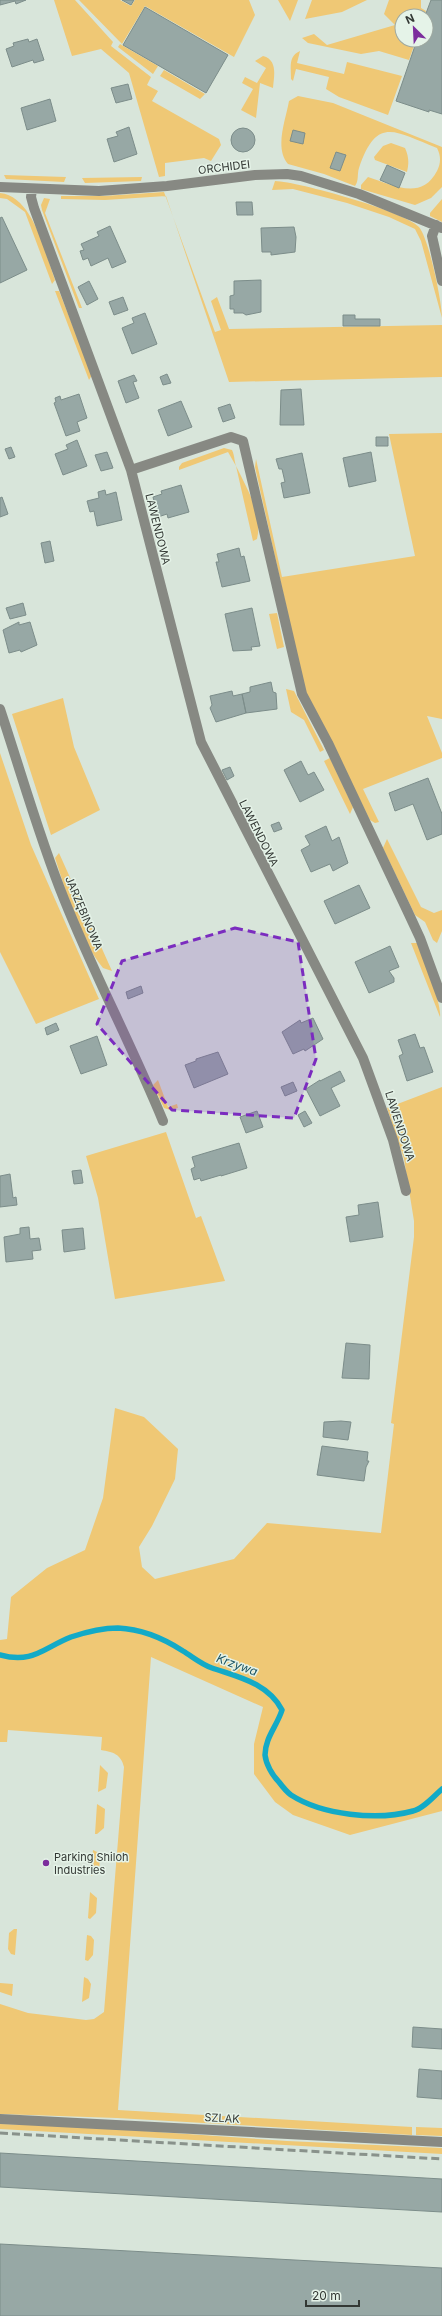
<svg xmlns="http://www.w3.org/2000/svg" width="442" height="2316" viewBox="0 0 442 2316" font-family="Inter,sans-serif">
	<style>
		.green { fill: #efc875 }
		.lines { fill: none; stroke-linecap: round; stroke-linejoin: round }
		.stream { stroke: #13aac7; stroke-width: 5.5 }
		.building { fill: #97a8a5; stroke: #7c8d8a }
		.minor { stroke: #878983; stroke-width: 10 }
		.rail { stroke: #89928b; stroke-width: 3; stroke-dasharray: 8 4; stroke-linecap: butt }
		.marked { fill: #7b2cbf; fill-opacity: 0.2; stroke: #7b2cbf; stroke-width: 3; stroke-dasharray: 8 5; stroke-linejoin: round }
		.poi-dot { fill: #7c2d9d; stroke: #e5f3e8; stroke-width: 1.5 }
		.labels { text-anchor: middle; stroke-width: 3; stroke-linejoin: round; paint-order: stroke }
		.street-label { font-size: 11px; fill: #333834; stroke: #e5f3e8 }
		.poi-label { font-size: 11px; fill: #333834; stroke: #e5f3e8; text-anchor: start }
		.water-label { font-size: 12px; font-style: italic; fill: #1e5461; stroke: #e5f3e8 }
	</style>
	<rect width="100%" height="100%" fill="#d8e5da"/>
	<path class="green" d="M54 0H75L113 42 111 46 151 77 147 85 158 91 152 101 219 139 221 145 211 161 204 158 165 163V176L159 177 129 73 101 49 72 56Z
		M79 0H120L131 6 135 0H249L255 15 234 57 145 6 122 44Z
		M278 0H298L290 21Z
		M312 0H367L342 12 305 19Z
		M389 0H421V8L426 11 424 16H402V40H416L409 60 379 51 361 54 308 43 302 38 314 34 327 45 395 25 384 14Z
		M120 44 158 66 153 74 118 47Z
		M300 51 297 63 344 74 347 62 402 76 388 115 339 97 326 89 329 77 296 69 293 81 291 79C291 68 288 56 300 51Z
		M263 56C278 60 274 76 273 88L260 83 256 118 241 110 253 89 242 83 245 77 257 83 266 68 255 61Z
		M164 70 205 94 200 99 160 76Z
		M298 96 333 103 442 147V187L431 198 415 205 361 189V185L368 177C391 184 421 202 437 171 441 163 441 156 437 148 395 132 377 115 359 168 357 174 359 181 355 186L324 174 288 164C274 148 286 119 289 101Z
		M391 143 405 148C409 157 409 163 407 172L375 160 374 157 383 146Z
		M4 175 66 177 64 182 6 179Z
		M142 177 141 181 85 183 82 178Z
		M275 181C299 182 404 211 419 227 429 239 442 302 442 318L421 241 415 229 389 217 347 203 293 189 272 190Z
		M164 192 215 332 221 330 211 301 217 297 229 329 442 325V377L229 382 166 196 105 200 61 199V196H104Z
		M0 193C33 196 45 253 55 280L52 284 25 212 7 199 0 198Z
		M44 198 50 199 45 213 82 308H79L42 210 41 205Z
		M442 199V222L430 216V213Z
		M55 291H59L92 375 89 380Z
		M442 433V719L427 716 442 753V758L363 789 379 822 375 823 370 820 305 691 255 467 256 459 282 577 415 556 389 434Z
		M224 448 232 450C235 456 234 463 237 468 247 489 263 514 257 539L253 541 236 466 228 452 179 470V467L182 463Z
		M277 613 284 647 277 649 269 614Z
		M286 689 294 691 324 750 320 752 304 720 291 712Z
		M63 698 74 747 100 810 51 835 12 714Z
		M0 753 31 845 99 999 36 1024 0 952Z
		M330 758 353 807 350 814 324 761Z
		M387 839 421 907 434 913 442 910V931L437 943 433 940 425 922 415 915 383 848Z
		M59 853 112 971 103 968C78 937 67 894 55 858Z
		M411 943H417C423 958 442 1003 440 1017Z
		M158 1080 168 1107 177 1104 178 1108 170 1110 164 1108 153 1085Z
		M442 1087V1811L350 1835 293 1815 275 1802 254 1774V1744L263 1707 151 1657 118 2110 412 2127V2135L117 2118 0 2114V2004L28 2013 86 2020 94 2019 104 2012 124 1767C121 1754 113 1752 101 1750L102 1737 8 1730 7 1742H0V1640L7 1639 11 1597 47 1568 85 1550 103 1498 115 1408 144 1417 178 1449 175 1479 152 1526 139 1547 142 1567 155 1579 234 1559 267 1523 381 1533 394 1424 391 1423 414 1237V1221L404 1159 387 1108Z
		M166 1132 196 1218 201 1216 225 1281 115 1299 98 1198 86 1156Z
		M100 1765 108 1773 106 1788 98 1792Z
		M97 1804 105 1809 104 1828 97 1834H95Z
		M93 1850 97 1852 100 1857 99 1872 91 1876Z
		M90 1892 97 1898 96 1913 90 1919 88 1918Z
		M14 1929H17L15 1955 11 1954 8 1949 9 1933Z
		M87 1935 91 1936 94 1940 93 1955 88 1961 85 1960Z
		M84 1977 88 1979 91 1984 89 1998 82 2002Z
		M0 1983 13 1984 12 1996 0 1992Z
		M0 2124 71 2126 287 2141 442 2148V2154L0 2129Z
		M416 2127 442 2128V2136L416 2135Z"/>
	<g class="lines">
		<path class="stream" d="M0 1655C33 1664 43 1648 71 1637 86 1632 102 1628 118 1628 142 1629 163 1638 183 1651 193 1657 201 1664 212 1668 238 1677 268 1683 282 1710 277 1726 265 1738 265 1755 266 1764 272 1775 279 1782 282 1786 287 1792 291 1795 322 1815 377 1821 413 1811 423 1809 434 1796 442 1789"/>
	</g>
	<path class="building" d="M0 0H26L16 4 15 1 0 5Z
		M122 0H134L131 5Z
		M431 0H442V114L429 110V112L396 101 417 40H426L425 16Z
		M145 7 228 55 206 93 123 45Z
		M28 39 29 42 37 39 44 60 34 63 33 60 12 67 6 49 14 46 13 43Z
		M128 84 132 99 116 103 111 88Z
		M50 99 56 121 27 130 21 108Z
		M129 127 137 154 114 162 107 139 118 136 116 132Z
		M231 140a12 12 0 1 1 24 0a12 12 0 1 1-24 0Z
		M293 130 305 133 303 144 290 141Z
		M336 152 346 155 340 171 330 168Z
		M387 165 405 173 399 188 380 180Z
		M236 202H252L253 215H237Z
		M2 217 27 270 0 283V218Z
		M110 226 126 262 112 268 108 258 91 266 88 258 83 260 80 251 84 250 81 244 99 236 97 232Z
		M294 227 296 237 295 252 271 255V252H262L261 228Z
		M261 280V312L246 315 243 313H234V309H230V296L234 295V281Z
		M89 281 98 299 87 305 78 287Z
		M123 297 128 310 114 315 109 302Z
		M145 313 157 344 132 354 122 328 134 323 132 318Z
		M343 315H355V319H380V326H343Z
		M167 374 171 383 163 385 160 377Z
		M134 375 137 381 133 382 139 398 126 403 118 381Z
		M301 389 304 425H280L281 390Z
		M79 394 87 418 77 422 80 431 66 436 54 403 56 402 55 398 60 396 61 400Z
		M181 401 192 427 168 436 158 410Z
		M230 404 235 418 223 422 218 408Z
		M376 437H388V446H376Z
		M77 440 87 466 63 475 55 454 68 449 66 445Z
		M11 447 15 457 9 459 5 449Z
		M107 452 113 468 101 471 95 455Z
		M371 452 376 481 349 487 343 458Z
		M302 453 310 493 284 498 281 483 285 482 282 469H279L276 459Z
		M181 485 189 512 168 518 167 514 158 517 153 497 162 494 161 491Z
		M105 490 106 495 116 492 122 520 97 526 94 511 90 512 87 501 99 498 98 492Z
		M2 497 8 514 0 517V498Z
		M50 541 54 561 45 563 41 543Z
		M239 548 241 557 244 556 250 581 222 587 216 562H219L217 554Z
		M23 603 26 615 10 619 6 608Z
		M252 608 260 646 251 647 252 650 233 651 225 614Z
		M19 622V625L30 622 37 645 21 652 20 650 9 653 3 630Z
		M271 682 273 692 276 693 277 709 246 713 242 694 250 692V687Z
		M232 691 233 696 242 694 246 713 216 722 210 708 212 705 210 696Z
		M301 761 308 775 314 772 324 790 300 802 284 770Z
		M230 767 234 776 227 780 222 770Z
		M428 778 442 814V834L427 840 413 804 395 811 389 793Z
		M279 822 282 829 274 832 271 825Z
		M326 826 332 841 339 837 348 863 333 871 330 864 311 872 301 850 310 845 305 836Z
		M359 885 370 908 335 924 324 901Z
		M390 946 399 967 389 971 394 978V982L369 993 355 962Z
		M141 986 143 993 128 999 126 992Z
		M313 1018 323 1039 305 1051 304 1049 293 1054 282 1032 300 1020 301 1023Z
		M56 1023 59 1030 47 1035 45 1028Z
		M415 1034 420 1048 424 1047 433 1072 407 1081 399 1056 403 1054 398 1040Z
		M97 1036 107 1065 81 1074 70 1046Z
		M218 1052 228 1074 194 1088 185 1065 196 1061V1059Z
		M340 1071 345 1081 331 1088 340 1106 320 1116 306 1089 320 1080V1081Z
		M293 1082 297 1091 285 1096 281 1087Z
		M257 1111 263 1127 246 1133 240 1117Z
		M305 1111 312 1123 304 1127 298 1115Z
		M239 1143 247 1168 221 1176V1175L201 1181 200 1178 194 1180 191 1169 195 1167 192 1157Z
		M81 1170 83 1183 74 1184 72 1171Z
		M10 1174 13 1198 16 1197 17 1205 0 1207V1176Z
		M378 1202 383 1237 350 1242 346 1217 359 1215 358 1205Z
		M29 1227 30 1239 39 1238 41 1250 32 1251 33 1259 6 1262 4 1237 20 1234V1228Z
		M83 1228 85 1249 64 1252 62 1230Z
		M346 1343 370 1345 369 1379 342 1378Z
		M341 1421 351 1422 348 1440 323 1437 324 1422Z
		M322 1446 368 1452 367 1461H369L366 1467 364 1481 317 1475Z
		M413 2027 442 2029V2049L412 2047Z
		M419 2069 442 2071V2099L417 2097Z
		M0 2153 442 2179V2212L0 2187Z
		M0 2244 442 2268V2316H0Z"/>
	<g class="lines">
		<path class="minor" d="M0 187 99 191 167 186 255 175 287 174 301 176 359 194 442 228
			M32 189 31 197 34 208 131 470 201 742 363 1058 393 1140 406 1191
			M436 225 432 236 442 281
			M131 470 231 437 243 441 302 694 328 743 407 910 420 938 442 998
			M0 709C21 772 39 837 64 899 94 974 132 1046 163 1121
			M0 2119 442 2142"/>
		<path class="rail" d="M0 2133 442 2159"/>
	</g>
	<path class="marked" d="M235 928 298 942 316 1059 294 1118 172 1110 97 1024 122 961Z"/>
	<circle class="poi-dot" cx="46" cy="1863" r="4"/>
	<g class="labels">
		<g class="street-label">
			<text transform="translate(224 167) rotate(-7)" y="4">ORCHIDEI</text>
			<text transform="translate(158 529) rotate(76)" y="4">LAWENDOWA</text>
			<text transform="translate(259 833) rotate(63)" y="4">LAWENDOWA</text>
			<text transform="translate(84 913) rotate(67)" y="4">JARZĘBINOWA</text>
			<text transform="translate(400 1126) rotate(72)" y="4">LAWENDOWA</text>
			<text transform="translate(222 2118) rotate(3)" y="4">SZLAK</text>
		</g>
		<g class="poi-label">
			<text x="54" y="1861">Parking Shiloh<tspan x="54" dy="13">Industries</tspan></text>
		</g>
		<g class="water-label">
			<text transform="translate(237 1665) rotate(20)" y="4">Krzywa</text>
		</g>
	</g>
	<g transform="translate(414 28) rotate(336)"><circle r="19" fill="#e5f3e8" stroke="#9ea8a0"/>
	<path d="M0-3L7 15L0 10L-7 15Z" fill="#7c2d9d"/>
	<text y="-6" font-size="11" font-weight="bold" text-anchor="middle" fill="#333834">N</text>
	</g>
	<path d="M306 2300v6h53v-6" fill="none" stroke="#333834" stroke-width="2"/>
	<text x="312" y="2300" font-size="12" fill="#333834" stroke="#e5f3e8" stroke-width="3" paint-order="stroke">20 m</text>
</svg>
